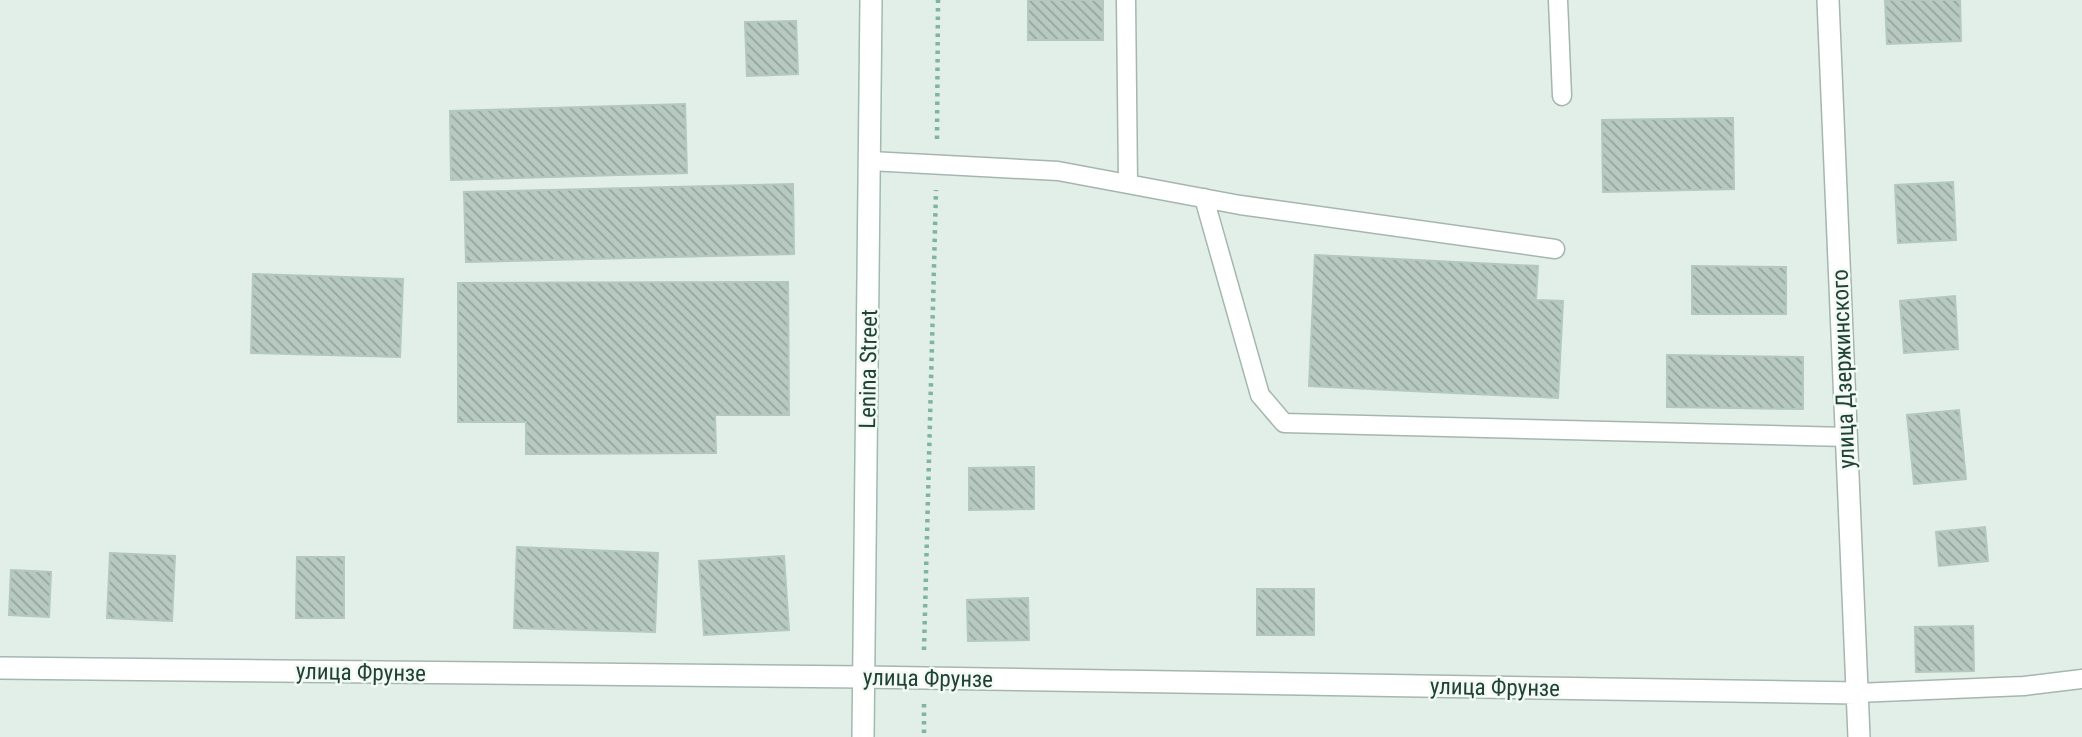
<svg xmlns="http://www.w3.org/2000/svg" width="2082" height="737" viewBox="0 0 2082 737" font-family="'Roboto Condensed',sans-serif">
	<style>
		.building { fill: url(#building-back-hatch); stroke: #b3c8be; stroke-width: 2 }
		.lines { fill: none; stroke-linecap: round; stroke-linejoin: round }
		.service-casing { stroke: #a4b7af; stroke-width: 21 }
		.minor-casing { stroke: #a4b7af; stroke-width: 24 }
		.secondary-casing { stroke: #9fbbaf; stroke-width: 24 }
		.path { stroke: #7fb5a0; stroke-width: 4.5; stroke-dasharray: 3.5 5; stroke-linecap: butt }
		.service { stroke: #fff; stroke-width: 18 }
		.minor { stroke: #fff; stroke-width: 21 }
		.secondary { stroke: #fff; stroke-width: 21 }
		.labels { text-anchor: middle; stroke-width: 5; stroke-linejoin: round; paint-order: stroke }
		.street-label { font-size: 23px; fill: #204135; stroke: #f3faf6 }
	</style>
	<defs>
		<pattern id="building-back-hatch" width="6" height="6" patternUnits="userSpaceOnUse" patternTransform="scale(1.75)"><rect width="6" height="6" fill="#b7c9c0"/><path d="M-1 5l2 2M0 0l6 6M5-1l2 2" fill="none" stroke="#94a59d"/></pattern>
	</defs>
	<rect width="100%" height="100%" fill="#e2eee8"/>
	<path class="building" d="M1028 0H1103V40H1028Z
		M1885 0H1960L1961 41 1887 44Z
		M796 21 798 74 747 76 745 22Z
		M685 104 687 173 451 180 450 111Z
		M1733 118 1734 189 1603 192 1602 120Z
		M1953 182 1956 240 1898 243 1895 185Z
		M793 184 794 254 466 262 464 192Z
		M1315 255 1538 266 1536 300 1563 301 1558 398 1309 386Z
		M1692 266 1786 267V314H1692Z
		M253 274 403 279 400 357 251 353Z
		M788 282 789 415H715L716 453 526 454V422H458V283Z
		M1955 296 1958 349 1904 353 1900 301Z
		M1667 355 1803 357V409L1667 407Z
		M1959 410 1966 479 1914 484 1907 415Z
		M1034 467V509L969 510V468Z
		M1985 527 1988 561 1939 566 1936 532Z
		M517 547 658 553 655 632 514 628Z
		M110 553 175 556 172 621 107 618Z
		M784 556 789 630 704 635 699 561Z
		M297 557H344V618H296Z
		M11 570 51 572 49 617 9 615Z
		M1257 589H1314V635H1257Z
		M1028 598 1029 640 968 641 967 600Z
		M1973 626 1974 671 1916 672 1915 627Z"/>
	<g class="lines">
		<defs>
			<path id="service" d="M1126 0 1128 184
				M1558 0 1562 96
				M870 161 1058 171 1240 205 1555 249
				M1204 198 1260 395 1284 423 1846 437
				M1857 693 2024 686 2082 679"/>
			<path id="minor" d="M1828 0 1859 737
				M0 668 864 677 1857 693"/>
			<path id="secondary" d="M863 737 871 0"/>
		</defs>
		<use href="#service" class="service-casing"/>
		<use href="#minor" class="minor-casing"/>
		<use href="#secondary" class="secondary-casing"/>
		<path class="path" d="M937 139 938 0
			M924 650 936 190
			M924 704V737"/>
		<use href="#service" class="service"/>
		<use href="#minor" class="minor"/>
		<use href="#secondary" class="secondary"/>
	</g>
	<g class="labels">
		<g class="street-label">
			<text transform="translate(868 369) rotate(-89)" y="8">Lenina Street</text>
			<text transform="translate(1843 369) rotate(-92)" y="8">улица Дзержинского</text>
			<text transform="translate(361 672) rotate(1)" y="8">улица Фрунзе</text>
			<text transform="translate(928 678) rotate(1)" y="8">улица Фрунзе</text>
			<text transform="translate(1495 687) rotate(1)" y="8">улица Фрунзе</text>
		</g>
	</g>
</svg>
